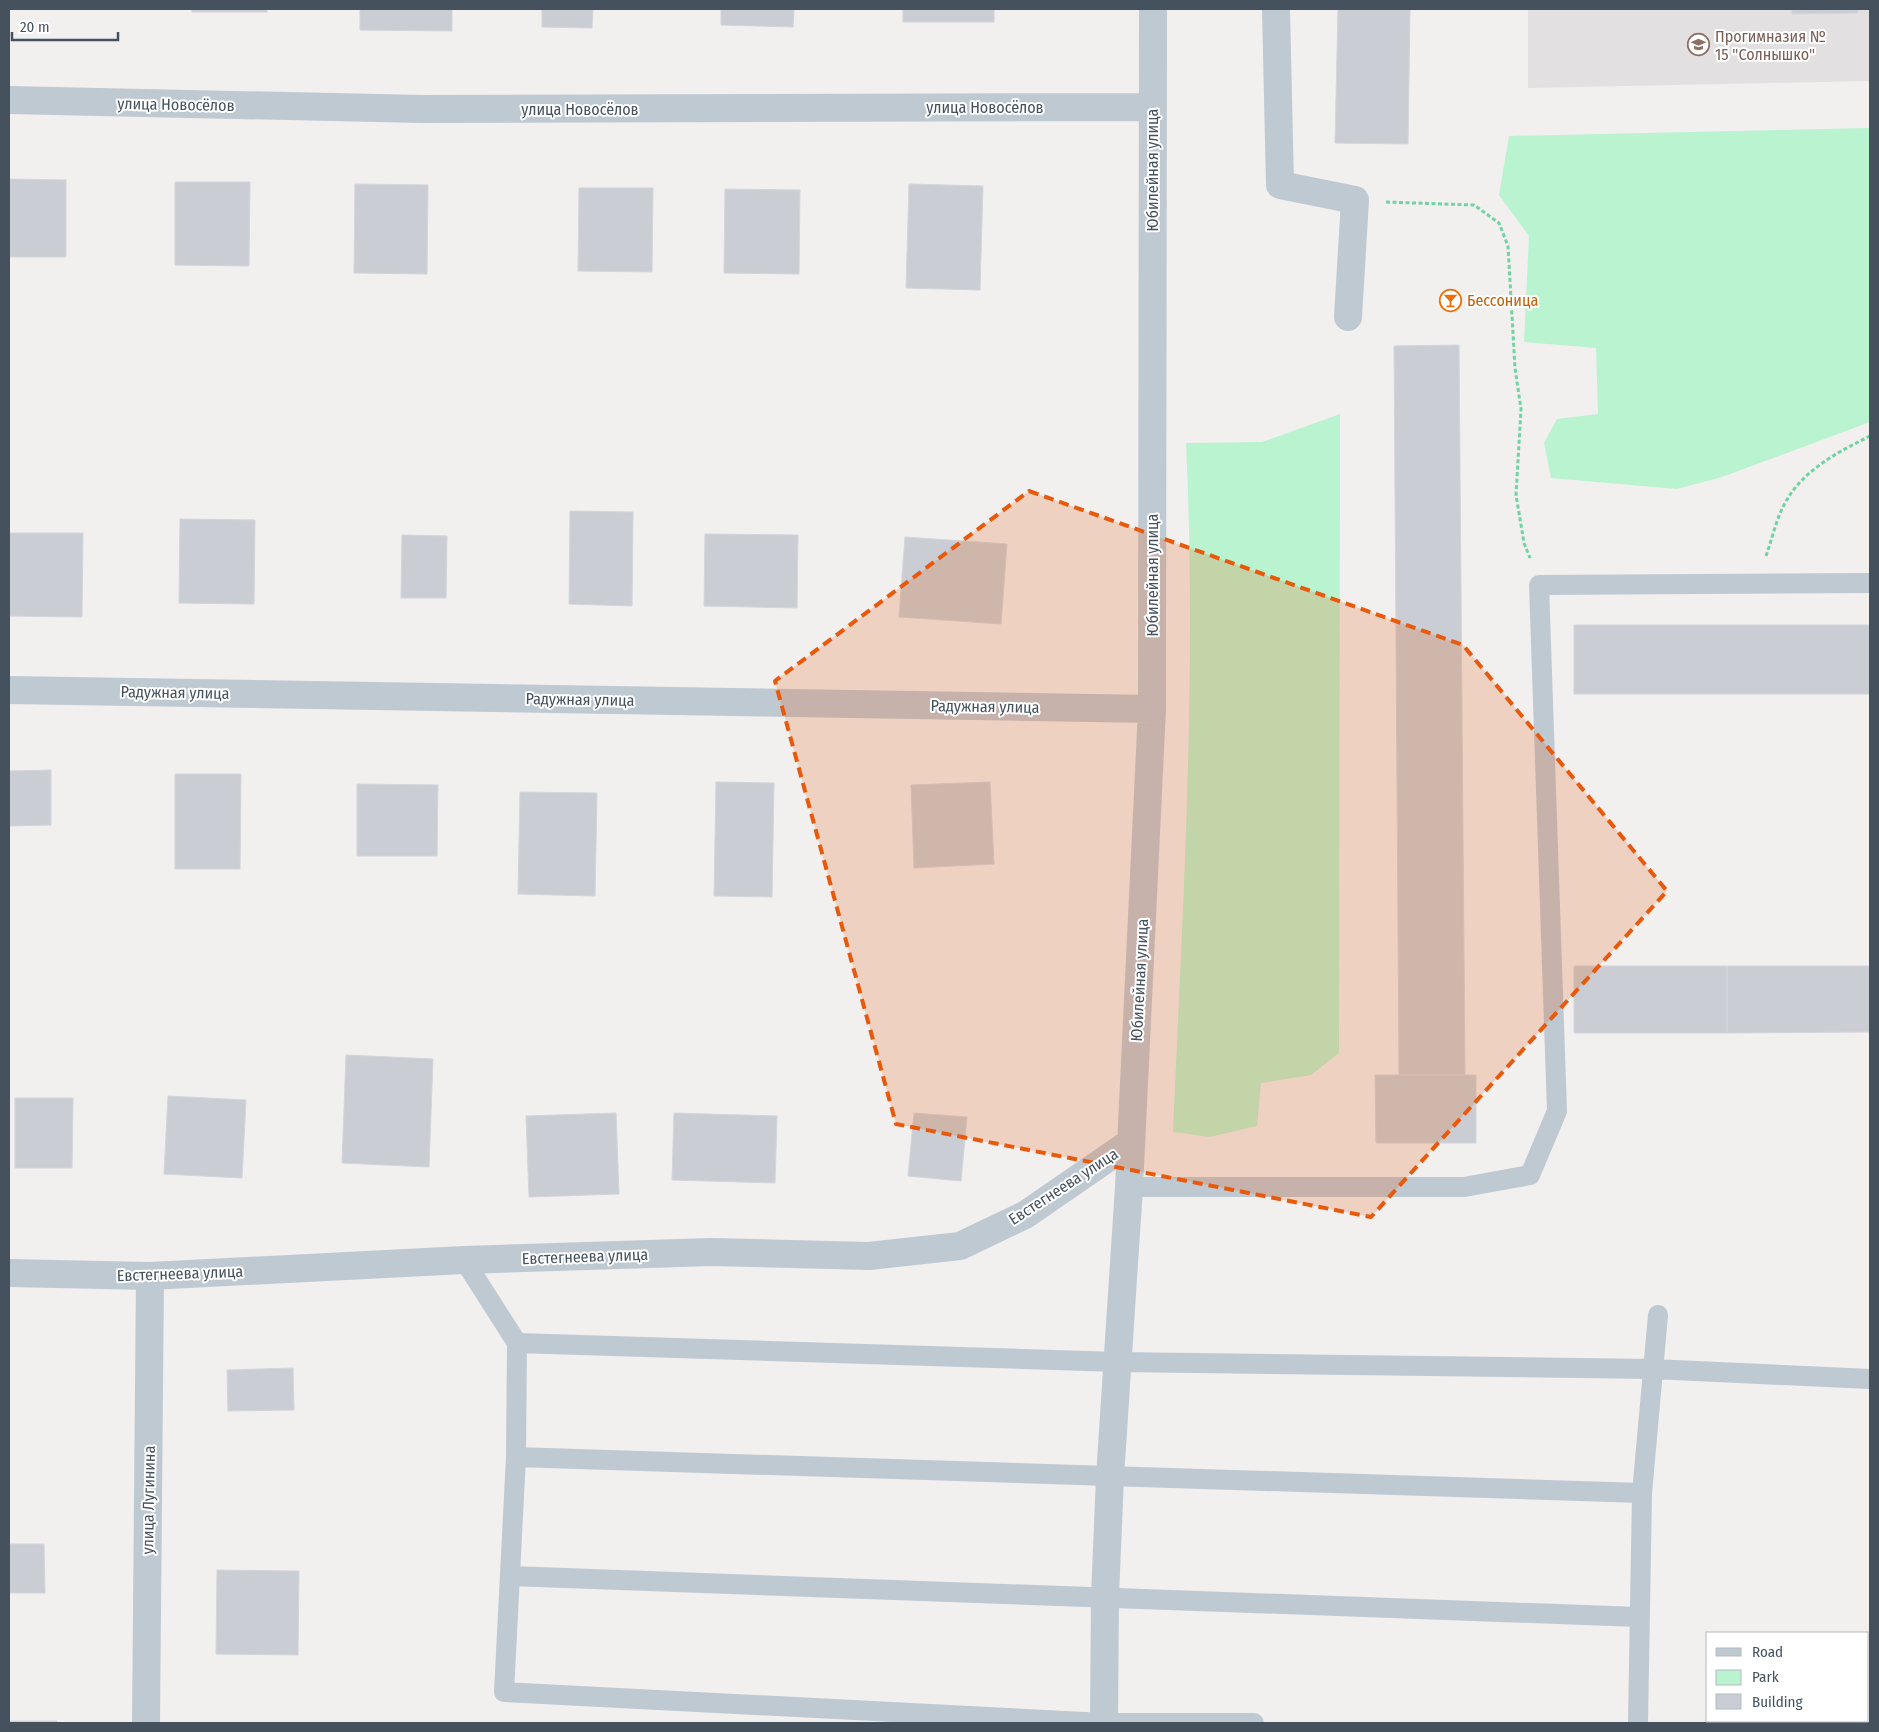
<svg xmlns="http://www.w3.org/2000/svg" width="1879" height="1732" viewBox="0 0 1879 1732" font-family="'Fira Sans Condensed',sans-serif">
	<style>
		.education { fill: #e3e0e1 }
		.green { fill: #b9f3d0 }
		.building { fill: #caced4; stroke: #d2d5db }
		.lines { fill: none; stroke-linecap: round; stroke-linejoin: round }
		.path { stroke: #6fd4a2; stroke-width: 3; stroke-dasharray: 4 2.5; stroke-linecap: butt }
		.lane { stroke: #bec9d2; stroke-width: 20 }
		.street { stroke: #bec9d2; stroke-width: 28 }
		.marked { fill: #e8590c; fill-opacity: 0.2; stroke: #e8590c; stroke-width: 4; stroke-dasharray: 10 6; stroke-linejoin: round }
		.labels { text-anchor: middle; stroke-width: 4; stroke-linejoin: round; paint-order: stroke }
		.education-label { font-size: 16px; fill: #785e54; stroke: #fff; text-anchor: start }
		.street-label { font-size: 16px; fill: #45525e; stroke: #fff }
		.food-label { font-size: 16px; fill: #c56008; stroke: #fff; text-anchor: start }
	</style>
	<rect width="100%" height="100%" fill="#f2efef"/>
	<path class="education" d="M1528 9H1870V81L1528 88Z"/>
	<path class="green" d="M1870 128V422L1722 477 1677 489 1551 478 1544 443 1557 419 1598 414 1596 348 1524 342 1529 236 1499 195 1509 136Z
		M1340 414 1339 1053 1311 1075 1261 1083 1257 1126 1210 1137 1173 1132C1183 903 1197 672 1186 443L1262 442Z"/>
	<path class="building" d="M192 9H267V12H192Z
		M360 9H452V31L360 30Z
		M542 9H593L592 28 542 27Z
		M721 9H794L793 27 721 25Z
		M903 9H994V22H903Z
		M1338 9H1410L1408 144 1335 143Z
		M1792 9H1858V13L1792 14Z
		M9 179 66 180V257H9Z
		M175 182H250L249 266 175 265Z
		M355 184 428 185 427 274 354 273Z
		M909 184 983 186 980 290 906 288Z
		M579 188H653L652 272 578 271Z
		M725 189 800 190 799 274 724 273Z
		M1459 345 1465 1075H1399L1394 346Z
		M570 511 633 512 632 606 569 604Z
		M180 519 255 520 254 604 179 603Z
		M9 533H83L82 617 9 616Z
		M705 534 798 535 797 608 704 606Z
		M402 535 447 536 446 598H401Z
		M905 537 1007 544 1001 624 899 617Z
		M1574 625H1870V694H1574Z
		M51 770V825L9 826V771Z
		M175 774H241L240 869H175Z
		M716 782 774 783 772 897 714 896Z
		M990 782 994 864 914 868 911 785Z
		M357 784 438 785 437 856H357Z
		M520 792 597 793 595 896 518 894Z
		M1574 966H1727V1033H1574Z
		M1727 966H1870V1032L1727 1033Z
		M346 1055 433 1059 429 1167 342 1163Z
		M1375 1075H1476V1143H1376Z
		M168 1096 246 1100 242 1178 164 1174Z
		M15 1098H73L72 1168H15Z
		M616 1113 619 1194 529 1197 526 1116Z
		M674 1113 777 1116 775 1183 672 1180Z
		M914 1113 967 1117 961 1181 908 1176Z
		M293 1368 294 1410 228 1411 227 1370Z
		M9 1544H44L45 1593H9Z
		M217 1570 299 1571 298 1655 216 1654Z
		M9 1721H57V1723H9Z"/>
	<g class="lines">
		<path class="path" d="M1386 202 1474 205 1499 223 1508 246 1515 368 1521 409 1516 495 1524 543 1530 558
			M1766 556C1772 539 1776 520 1784 505 1801 471 1838 452 1870 436"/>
		<path class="lane" d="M1129 1187H1464L1530 1175 1557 1111 1539 585 1870 583
			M464 1260 517 1343 516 1457 504 1692 1104 1723H1254
			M517 1343 1117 1362 1652 1369 1870 1379
			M516 1457 1642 1493
			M510 1576 1639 1617
			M1638 1723 1642 1493 1658 1315"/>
		<path class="street" d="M1276 9 1280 185 1355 200 1348 317
			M9 100 422 109 1152 107
			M9 690 1152 709
			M9 1273 150 1276 464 1260 711 1252 869 1256 960 1246 1025 1215 1131 1142
			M146 1723 150 1276
			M1104 1723 1105 1596 1110 1477 1129 1187 1152 709 1153 9"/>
	</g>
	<path class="marked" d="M1029 491 1463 645 1667 891 1371 1217 896 1124 775 681Z"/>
	<defs>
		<symbol id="school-ring" viewBox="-11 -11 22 22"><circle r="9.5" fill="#fff" stroke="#8d6e63" stroke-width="1.5"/><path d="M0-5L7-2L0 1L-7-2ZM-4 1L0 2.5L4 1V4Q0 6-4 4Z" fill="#8d6e63"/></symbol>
		<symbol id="bar-ring" viewBox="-11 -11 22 22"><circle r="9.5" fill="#fff" stroke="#e8710a" stroke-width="1.5"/><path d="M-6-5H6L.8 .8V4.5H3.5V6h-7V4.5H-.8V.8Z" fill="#e8710a"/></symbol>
	</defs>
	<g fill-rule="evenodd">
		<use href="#school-ring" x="1686" y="32" width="25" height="25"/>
		<use href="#bar-ring" x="1438" y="288" width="25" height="25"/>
	</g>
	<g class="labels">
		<g class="education-label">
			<text x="1715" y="42">Прогимназия №<tspan x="1715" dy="18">15 "Солнышко"</tspan></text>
		</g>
		<g class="street-label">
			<text transform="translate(176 104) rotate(1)" y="6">улица Новосёлов</text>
			<text x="985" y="113">улица Новосёлов</text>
			<text x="580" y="115">улица Новосёлов</text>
			<text transform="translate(1152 170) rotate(-90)" y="6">Юбилейная улица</text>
			<text transform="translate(1152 575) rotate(-90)" y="6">Юбилейная улица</text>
			<text transform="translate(175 692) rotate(1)" y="6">Радужная улица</text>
			<text transform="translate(580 699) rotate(1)" y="6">Радужная улица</text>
			<text transform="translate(985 706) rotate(1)" y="6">Радужная улица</text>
			<text transform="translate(1139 980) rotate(-87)" y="6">Юбилейная улица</text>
			<text transform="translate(1063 1186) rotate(-33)" y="6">Евстегнеева улица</text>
			<text transform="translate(585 1256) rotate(-2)" y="6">Евстегнеева улица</text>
			<text transform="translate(180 1273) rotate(-2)" y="6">Евстегнеева улица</text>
			<text transform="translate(148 1500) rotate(-89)" y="6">улица Лугинина</text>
		</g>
		<g class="food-label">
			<text x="1467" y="306">Бессоница</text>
		</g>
	</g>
	<rect width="1879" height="1732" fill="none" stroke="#45525e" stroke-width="20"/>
	<rect x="1706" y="1632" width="162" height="90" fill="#ffffff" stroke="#b5babf"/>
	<rect x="1716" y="1648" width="25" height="8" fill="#bec9d2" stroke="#b5babf"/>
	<text x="1752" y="1657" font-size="15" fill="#45525e">Road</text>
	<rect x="1716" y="1670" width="25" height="15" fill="#b9f3d0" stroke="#b5babf"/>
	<text x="1752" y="1682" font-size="15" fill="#45525e">Park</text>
	<rect x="1716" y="1694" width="25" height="15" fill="#caced4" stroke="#b5babf"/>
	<text x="1752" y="1707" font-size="15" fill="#45525e">Building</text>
	<path d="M12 32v8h106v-8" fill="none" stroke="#45525e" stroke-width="2.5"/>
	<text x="20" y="32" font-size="15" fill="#45525e" stroke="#ffffff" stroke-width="4" paint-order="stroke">20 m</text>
</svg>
